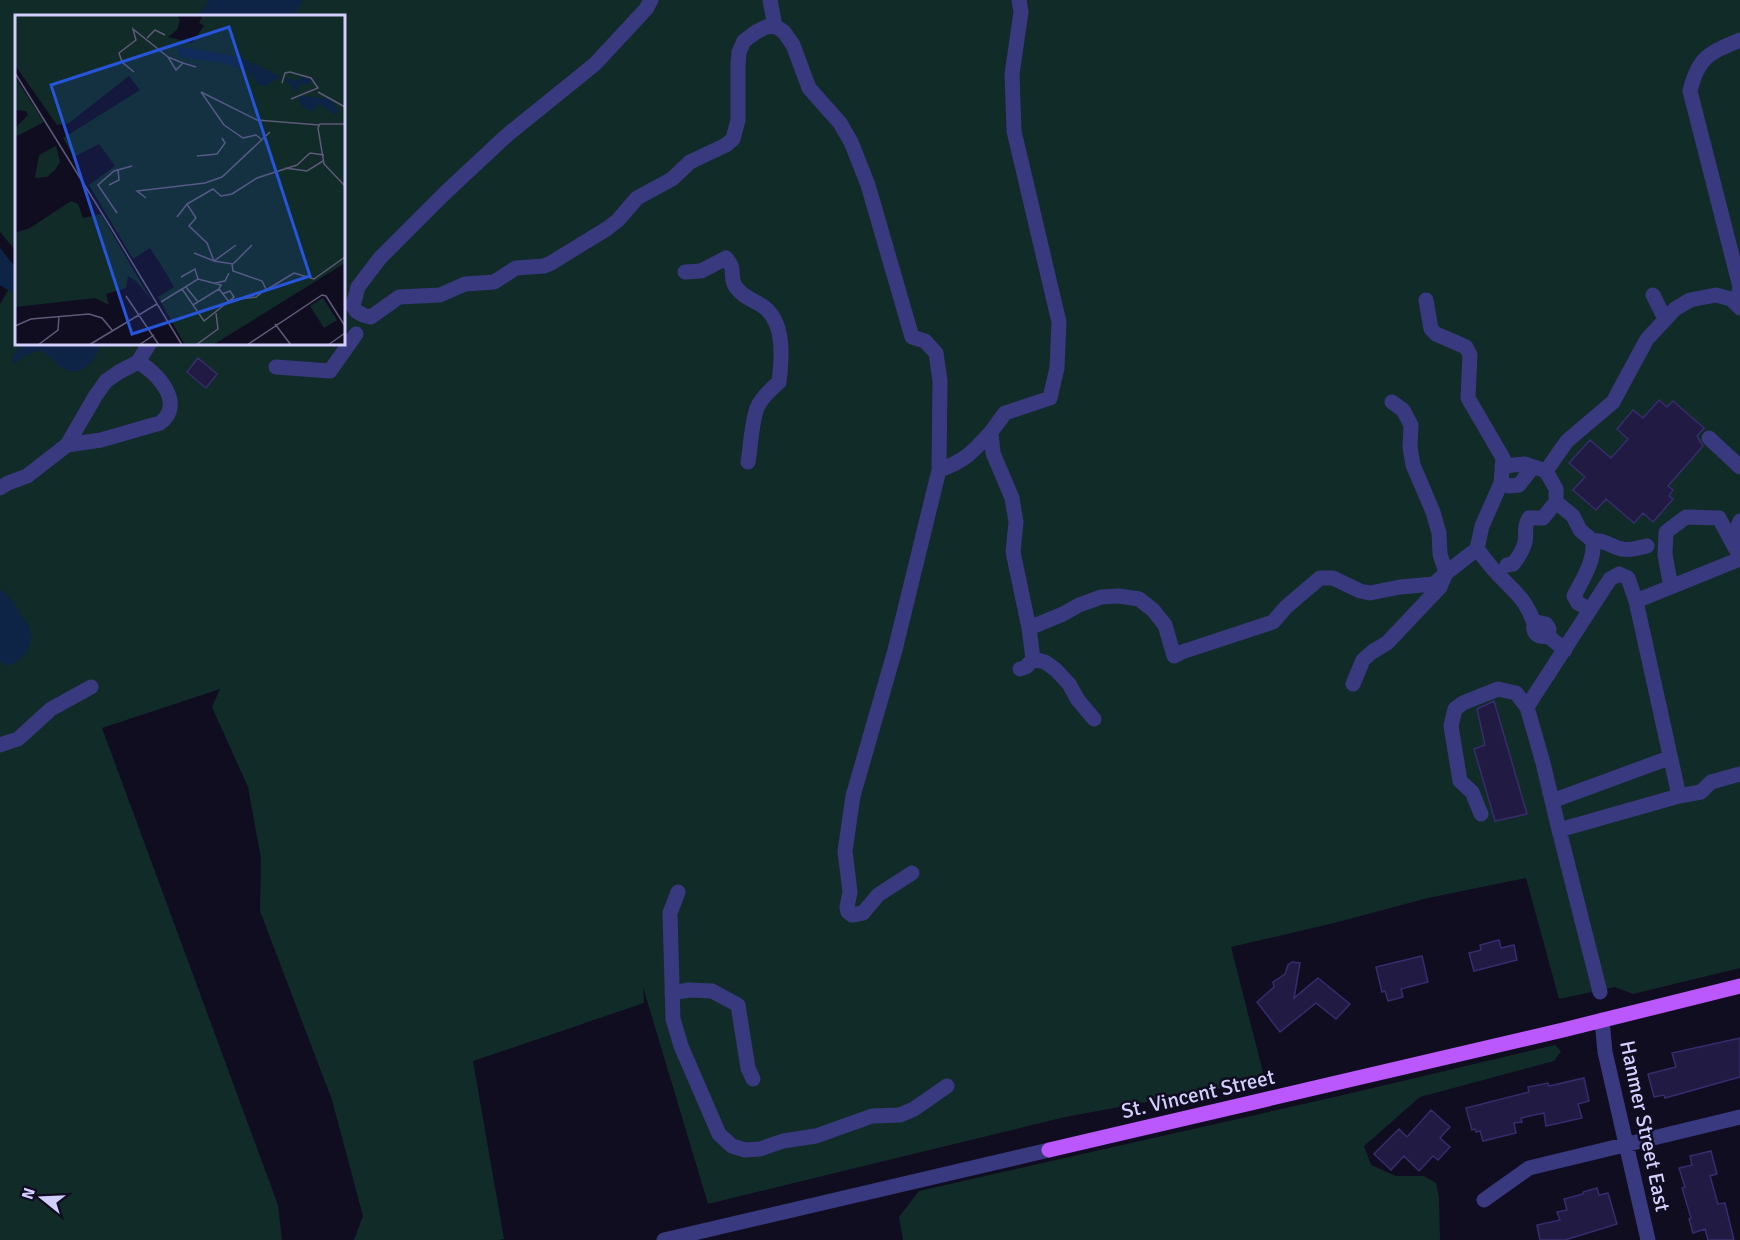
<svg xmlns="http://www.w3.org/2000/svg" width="1740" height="1240" viewBox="0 0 1740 1240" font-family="Signika,sans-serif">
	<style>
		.green { fill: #112b29 }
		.water { fill: #0d2446 }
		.building { fill: #211a42; stroke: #372c6d; stroke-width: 1.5 }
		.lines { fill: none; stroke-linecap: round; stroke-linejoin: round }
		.minor { stroke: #39397f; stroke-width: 15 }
		.major { stroke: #ba57fd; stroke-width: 15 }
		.labels { text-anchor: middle; stroke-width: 5; stroke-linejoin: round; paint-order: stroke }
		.street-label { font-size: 21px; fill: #d2cefe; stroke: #100d21 }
		.inset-road { fill: none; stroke: #5e5a79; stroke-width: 1.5 }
		.view { fill: #2654da; fill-opacity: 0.15; stroke: #2654da; stroke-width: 3 }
		.inset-edge { fill: none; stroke: #d2cefe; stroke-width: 3 }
	</style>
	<rect width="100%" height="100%" fill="#100d21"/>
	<path class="green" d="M0 0H1740V968L1633 994 1615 987 1559 999 1526 878 1428 898 1334 923 1231 947 1265 1080 1065 1117 708 1204 643 987 644 1003 473 1061 504 1239 498 1240H354L363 1216 332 1100 260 911 261 859 248 787 212 707 220 689 102 728 278 1205 282 1240H0V304L16 277V344H344V16H16V251L0 232Z
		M1555 1045 1561 1051 1554 1061 1420 1097 1364 1146 1371 1165 1396 1176H1424L1436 1183 1439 1197 1440 1240H903L899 1217 919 1191 1339 1096Z"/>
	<path class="water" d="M209 0H303L293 16H198Z
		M0 248 16 268V295L0 285Z
		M23 344H100C97 358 83 377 66 370 57 366 50 357 44 351 32 350 23 356 15 364L12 361 14 354Z
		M0 590C10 595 15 605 21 615 23 619 27 622 29 626 37 644 23 661 7 666L0 661Z"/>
	<path class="building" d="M198 358 217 374 206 388 187 372Z
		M1659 400 1667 407 1673 401 1704 428 1697 436 1703 446 1668 486 1673 490 1669 496 1673 499 1653 522 1643 513 1634 523 1606 499 1596 510 1573 490 1585 477 1569 463 1590 440 1611 458 1628 439 1617 429 1633 410 1643 418Z
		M1494 701 1527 814 1495 821 1474 749 1485 745 1477 709Z
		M1499 940 1501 948 1514 945 1517 960 1474 971 1469 953 1481 950 1480 945Z
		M1422 956 1428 982 1401 989 1403 997 1388 1001 1385 991 1382 992 1376 967Z
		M1292 962 1300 963 1294 998 1318 978 1350 1004 1336 1019 1316 1003 1280 1032 1257 1002 1274 987 1273 982 1285 974 1288 965Z
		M1740 1038V1077L1665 1098 1664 1095 1654 1097 1648 1074 1676 1067 1672 1053Z
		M1584 1078 1589 1101 1578 1104 1582 1118 1546 1126 1544 1113 1521 1118 1522 1122 1514 1123 1516 1133 1483 1141 1480 1131 1476 1132 1475 1129 1472 1130 1466 1108 1529 1092 1528 1087 1548 1083 1549 1086Z
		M1431 1110 1450 1127 1440 1138 1450 1147 1438 1160 1433 1156 1419 1171 1404 1156 1391 1170 1374 1154 1399 1129 1407 1137Z
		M1711 1151 1717 1174 1710 1176 1718 1204 1725 1203 1734 1240H1708L1705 1229 1693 1233 1689 1219 1691 1218 1682 1188 1685 1187 1679 1168 1692 1165 1690 1156Z
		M1597 1188 1599 1195 1608 1193 1617 1224 1565 1240H1540L1537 1225 1560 1220 1557 1212 1567 1210 1564 1199 1583 1194V1192Z"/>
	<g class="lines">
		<path class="minor" d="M651 0 646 9 595 64 506 136 445 193 380 258 358 287 353 306 356 311 363 315 371 317 399 297 440 295 465 284 494 282 516 268 544 266 551 263 608 228 618 220 637 198 672 179 690 162 726 145 733 139 738 120V65L739 52 744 41 756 32 766 27 775 26
			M770 0 775 26 784 32 793 45 809 88 840 123 851 142 868 185 912 337 925 341 936 353 940 381 939 470 895 650 853 796 845 851 850 892 847 907 848 912 852 915 863 913 878 895 912 873
			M1019 0 1021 12 1012 74 1014 131 1059 322 1057 368 1050 398 1005 413 991 432 993 453 1012 498 1016 522 1013 552 1029 628
			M685 272 701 271 726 258C736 269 730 274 734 284 740 296 754 300 764 307 785 323 782 358 779 382 771 389 761 398 757 408 751 425 751 445 748 462
			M1653 295 1665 319
			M1737 304 1740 287 1690 91C1698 57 1709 53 1740 40
			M138 362C157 372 186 404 160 423L101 440 67 445 96 395 106 381 119 372 138 362 149 344
			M276 367 330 371 356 334
			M1392 402 1403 410 1411 425 1410 447 1413 465 1433 512 1439 533 1440 554 1446 573 1477 549 1482 526 1501 483 1503 458 1468 398 1470 355 1466 347 1436 334 1431 329 1426 300
			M1709 438 1740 467
			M1502 466 1525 464 1546 471 1567 441 1613 402 1647 339 1675 309 1690 300 1716 295 1731 299 1740 308
			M939 470C965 461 973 452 991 432
			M1501 483 1509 486 1519 485 1533 467
			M0 488 8 483 27 476 67 445
			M1556 502 1573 516 1580 530 1593 541C1595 561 1583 578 1574 596L1578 603 1590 610
			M1593 541C1604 539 1611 547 1622 549 1630 551 1639 548 1647 546
			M1732 541 1740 521
			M1477 549C1483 556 1488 564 1495 571 1511 589 1527 599 1534 624
			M1507 565 1513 564C1518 558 1523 550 1525 542 1527 532 1523 528 1529 518H1543L1556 502V489L1546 471
			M1671 587 1665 555 1666 532 1686 517 1719 518 1740 557
			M1548 636 1549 629 1546 624 1537 622 1534 624C1532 634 1539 638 1548 636L1565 650
			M1020 669 1026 667 1033 659
			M1527 707 1610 579 1619 574 1628 578 1636 601
			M1094 719 1078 700 1069 684 1056 670 1045 662 1033 659 1029 628 1063 614 1079 605 1101 597 1119 596 1139 599 1153 610 1165 625 1174 656 1182 652 1273 622 1286 607 1320 578H1333L1360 591 1370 593 1400 587 1434 584 1446 573 1440 587 1387 643 1372 652 1363 660 1353 684
			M0 745 18 739 51 709 91 687
			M1679 796 1701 792 1711 782 1740 774
			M1552 801 1669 758
			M1481 814 1472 792 1460 781 1451 726 1455 709 1463 703 1498 689 1516 693 1527 707 1543 763 1559 830 1679 796 1636 601 1740 559
			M1559 830 1600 992
			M678 892 670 913 673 1019 681 1046 719 1134 732 1146 745 1150 760 1149 783 1141 816 1136 872 1116 900 1115 914 1109 947 1086
			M672 993 689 990 712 991 738 1005 748 1068 753 1079
			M1602 1020 1605 1052 1648 1240
			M1484 1200 1529 1168 1740 1117
			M664 1240 1049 1150"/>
		<path class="major" d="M1049 1150 1563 1030 1740 986"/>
	</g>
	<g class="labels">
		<g class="street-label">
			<text transform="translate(1198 1094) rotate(-13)" y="7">St. Vincent Street</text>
			<text transform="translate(1645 1126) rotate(78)" y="7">Hanmer Street East</text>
		</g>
	</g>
	<g transform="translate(15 15)">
		<rect width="330" height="330" fill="#100d21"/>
		<path d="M0 0H162L165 5 162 15 153 22 177 28 189 11 184 8 188 0H330V248L198 330H170L143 282 159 272 151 258 135 233 118 244 74 170 100 151 84 129 59 142 48 123 125 75 114 61 54 108 42 110 0 50ZM0 62 29 107 2 121 0 113 13 100 11 96 0 95ZM41 131 45 147 40 155 32 162 20 163 24 140ZM56 186 63 189 68 203 86 199 136 285 122 267 113 261 111 273 91 279 94 290 80 283 0 292V218L15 213ZM308 283 322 305 309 313 295 291Z" fill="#112b29"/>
		<path d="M162 31 228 43 266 62 250 71 243 70 233 56 209 48 166 42ZM269 62 284 66 286 62 298 64 292 70 285 69 282 78ZM287 81 315 84 324 97 319 99 304 88 297 97 287 91 283 83Z" fill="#0d2446"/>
		<path class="inset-road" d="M132 23 140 15 150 20M168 48 153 42 161 55 168 48 181 52M119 57 107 47 104 38 121 25 118 14 153 42M0 58 98 216M267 68 270 58 275 57 296 63 303 73 276 84M303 77 330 92M330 109H305L303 113 309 149 330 171M246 124 241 120 228 123 209 110 186 77 242 105 304 110M182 141 202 139 210 128 207 123M270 153 292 156 308 146M94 170 104 165 103 154M131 183 122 176 190 168 207 162 255 117M172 189 198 174 206 181 217 179 242 163 282 150 295 138 309 140M102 198 83 170 99 156 117 151M162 202 172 189 181 203 174 211 192 228 199 246 179 238M98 216 167 330M199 246 218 249 237 230M199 246 221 230M166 262 180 254 183 264M200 268 210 266 214 258M171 272 183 287M204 274 206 270 183 264 167 274 178 290 204 274 215 288M251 275 279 258 299 264 330 242M111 281 144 330M217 285 241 282 251 274 247 266 218 256 217 249M146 287 167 274M178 290 189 306 219 282 215 276 207 279M260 309 276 330M0 311 16 304 74 299 87 303 97 315M23 330 43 315 44 302M74 330 142 289M124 330 139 320M181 330 203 314 201 298M232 330 307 280 311 281 330 311M313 330 330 318"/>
		<path class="view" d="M214 12 295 261 117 319 36 70Z"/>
		<rect width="330" height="330" class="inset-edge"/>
	</g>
	<g transform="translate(42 1198) rotate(288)" stroke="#100d21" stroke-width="4.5" paint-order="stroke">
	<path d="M0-4.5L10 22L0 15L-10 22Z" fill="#d2cefe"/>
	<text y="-9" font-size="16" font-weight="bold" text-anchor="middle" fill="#d2cefe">N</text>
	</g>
</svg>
